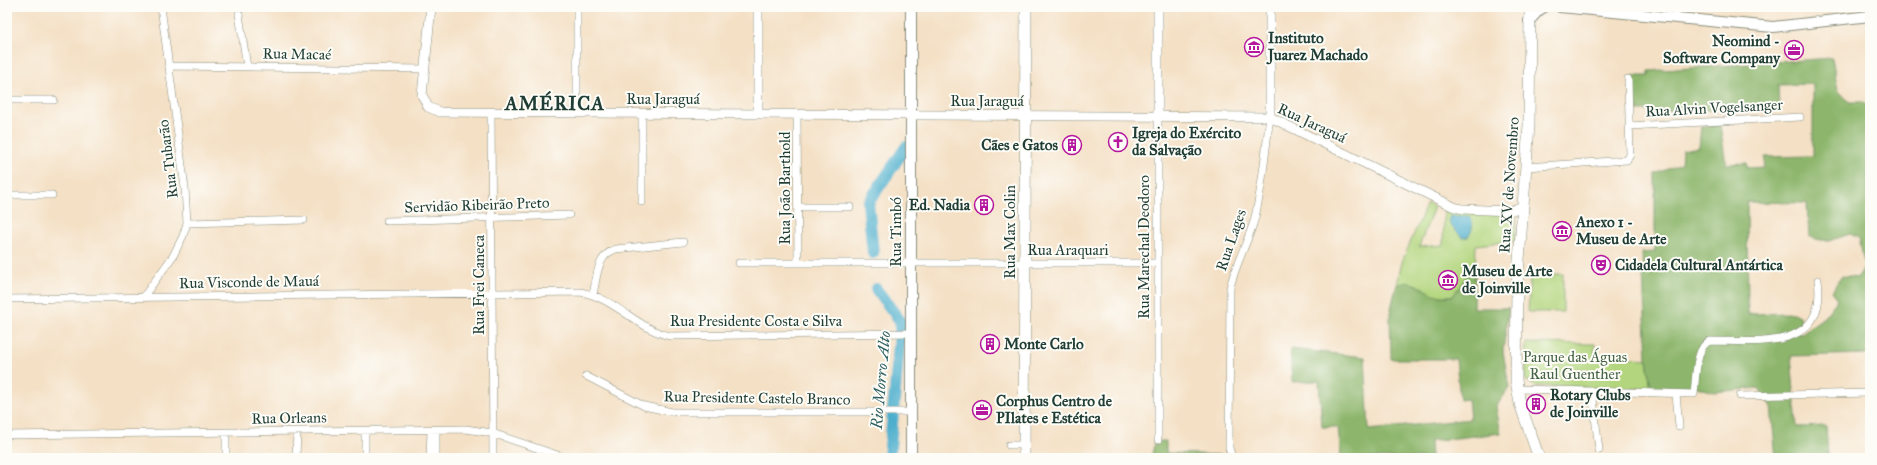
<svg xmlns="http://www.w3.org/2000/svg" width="1877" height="465" viewBox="0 0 1877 465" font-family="'IM FELL Great Primer',serif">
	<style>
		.green { fill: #b2d57d; stroke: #688958 }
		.forest { fill: #8db66c; stroke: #567a50; fill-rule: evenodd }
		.water { fill: #4eafcd; stroke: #367680 }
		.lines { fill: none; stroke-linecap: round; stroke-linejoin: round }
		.river { stroke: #4eafcd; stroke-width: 12 }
		.minor-casing { stroke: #8a8e7c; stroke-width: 8 }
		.tertiary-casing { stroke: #8a8e7c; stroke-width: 10 }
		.secondary-casing { stroke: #8a8e7c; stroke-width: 12 }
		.primary-casing { stroke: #8a8e7c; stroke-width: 12 }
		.minor { stroke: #fff; stroke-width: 7 }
		.tertiary { stroke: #fff; stroke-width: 9 }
		.secondary { stroke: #fff; stroke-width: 10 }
		.primary { stroke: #fff; stroke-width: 11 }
		.labels { text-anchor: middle; stroke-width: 4; stroke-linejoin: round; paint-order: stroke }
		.poi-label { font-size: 15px; font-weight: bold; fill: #1f3d34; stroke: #fdfcf7; text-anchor: start }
		.street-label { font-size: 15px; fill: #1f3d34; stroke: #fdfcf7 }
		.park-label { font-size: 15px; fill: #446346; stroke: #fdfcf7 }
		.water-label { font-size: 16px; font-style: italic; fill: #2d5f62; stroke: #fdfcf7 }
		.district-label { font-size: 19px; font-weight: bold; letter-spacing: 1px; fill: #1f3d34; stroke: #fdfcf7 }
	</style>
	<rect width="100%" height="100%" fill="#fdfcf7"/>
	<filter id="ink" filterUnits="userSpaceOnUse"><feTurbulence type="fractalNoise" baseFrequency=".025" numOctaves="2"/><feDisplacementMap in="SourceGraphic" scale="8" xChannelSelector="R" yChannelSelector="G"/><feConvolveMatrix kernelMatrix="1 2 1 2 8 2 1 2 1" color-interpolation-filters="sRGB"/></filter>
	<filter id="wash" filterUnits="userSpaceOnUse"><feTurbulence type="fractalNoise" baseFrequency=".012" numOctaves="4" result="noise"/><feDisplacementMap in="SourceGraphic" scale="16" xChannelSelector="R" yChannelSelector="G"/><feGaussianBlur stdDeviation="0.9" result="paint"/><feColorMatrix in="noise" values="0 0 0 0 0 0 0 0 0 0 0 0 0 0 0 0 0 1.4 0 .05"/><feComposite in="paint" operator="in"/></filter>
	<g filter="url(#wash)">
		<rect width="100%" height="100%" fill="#f4e0c5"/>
		<path class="green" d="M1427 203 1434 207 1419 247 1443 245 1444 211 1512 214 1516 218 1515 241 1476 245 1474 295 1394 298 1402 262Z
			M1563 274V312H1528L1530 275Z
			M1526 343 1595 344V355L1647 359 1651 389 1535 386 1525 380Z"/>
		<path class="forest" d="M1832 58 1838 90 1849 102H1864L1870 116V354L1791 356 1797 427 1826 426 1828 456 1848 458H1776L1771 407 1759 388 1714 392 1697 387 1651 389 1647 359 1642 253 1655 252V174L1681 164 1682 150 1699 147 1701 126 1720 125 1726 164 1747 163 1748 168 1764 167 1765 157 1813 156V84L1778 85 1779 109 1637 111 1634 107 1633 76H1649V71ZM1747 202 1807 203 1809 236C1824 244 1835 239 1850 234L1859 238 1865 267 1857 278 1842 276 1832 291 1838 299 1824 317 1799 335 1798 329 1801 322 1799 316 1793 313 1748 314Z
			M1475 272 1474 308H1509L1503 351 1509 388 1496 407 1501 433 1430 441 1431 458H1341L1338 427H1322L1319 381 1292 382 1290 349 1365 357 1369 430 1470 419 1468 399 1460 400 1456 359H1391L1390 313 1396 287C1409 275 1424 291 1437 295 1442 297 1448 296 1453 296L1468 274Z
			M1155 441H1166V453L1224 455V458H1151Z"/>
		<path class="water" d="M1452 216H1467L1471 218C1473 226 1473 230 1468 237L1463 238 1450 225 1449 218Z"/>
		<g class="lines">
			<path class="river" d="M873 253 868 203 906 147
				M876 289 901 322 889 458"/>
		</g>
	</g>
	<g filter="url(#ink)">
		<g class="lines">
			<defs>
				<path id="minor" d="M239 14 247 67
					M169 66 425 69
					M7 100H54
					M491 112 493 458
					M577 113V7
					M797 114 798 263
					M1629 126 1800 117
					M1526 167 1627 160 1630 155 1628 79
					M7 195H52
					M642 202V113
					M798 207H850
					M387 221 569 215
					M187 223 304 220
					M739 263H1158
					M593 295C597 276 597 255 616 249L683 242
					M144 296 173 256 183 236 187 223 185 188 161 7
					M7 299 580 292C614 297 637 329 670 336L911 333
					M586 376 644 406 672 412H911
					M1517 389 1694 394C1696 380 1695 346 1710 341 1758 341 1828 352 1818 280
					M1592 391 1599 450
					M1676 394 1679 426
					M1740 396 1870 393
					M226 432V458
					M7 435 466 429 492 433 566 458
					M1158 440V116
					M1009 445H1024
					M296 458 297 431
					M365 458V431
					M430 458 431 430
					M436 458V430
					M1232 458 1229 448 1230 288C1235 265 1247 244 1254 221 1263 187 1265 151 1270 117"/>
				<path id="tertiary" d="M431 7 422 95 428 107 440 112 1270 117 1454 207 1462 209 1510 211 1523 206
					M758 7V114
					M1158 116V7
					M1270 117V7"/>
				<path id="secondary" d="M1560 7 1773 27 1870 16
					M1529 21 1539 10 1544 7
					M911 458V7"/>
				<path id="primary" d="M1530 7 1529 125 1517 287 1516 380 1520 404 1539 458
					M1024 458 1026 7"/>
			</defs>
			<use href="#minor" class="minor-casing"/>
			<use href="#tertiary" class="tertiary-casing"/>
			<use href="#secondary" class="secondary-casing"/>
			<use href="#primary" class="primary-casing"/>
			<use href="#minor" class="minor"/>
			<use href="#tertiary" class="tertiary"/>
			<use href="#secondary" class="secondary"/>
			<use href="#primary" class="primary"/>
		</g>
	</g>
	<defs>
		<symbol id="museum-ring" viewBox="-11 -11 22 22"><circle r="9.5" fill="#fdfcf7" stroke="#b5179e" stroke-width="1.5"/><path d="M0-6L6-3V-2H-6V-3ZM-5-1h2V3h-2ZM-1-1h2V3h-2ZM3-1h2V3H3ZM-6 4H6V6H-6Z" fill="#b5179e"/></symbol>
		<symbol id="office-ring" viewBox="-11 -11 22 22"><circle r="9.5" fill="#fdfcf7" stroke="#b5179e" stroke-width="1.5"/><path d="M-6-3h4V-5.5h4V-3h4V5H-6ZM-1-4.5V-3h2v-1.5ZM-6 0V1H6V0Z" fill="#b5179e"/></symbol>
		<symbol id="church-ring" viewBox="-11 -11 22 22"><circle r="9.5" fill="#fdfcf7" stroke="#b5179e" stroke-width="1.5"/><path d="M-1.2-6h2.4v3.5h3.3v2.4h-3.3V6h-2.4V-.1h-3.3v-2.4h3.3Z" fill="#b5179e"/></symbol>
		<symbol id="building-ring" viewBox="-11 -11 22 22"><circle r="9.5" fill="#fdfcf7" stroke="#b5179e" stroke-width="1.5"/><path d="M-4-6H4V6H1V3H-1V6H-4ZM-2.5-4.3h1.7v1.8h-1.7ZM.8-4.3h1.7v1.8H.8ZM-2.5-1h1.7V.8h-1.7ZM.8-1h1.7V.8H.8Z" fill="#b5179e"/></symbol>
		<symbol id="theatre-ring" viewBox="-11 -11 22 22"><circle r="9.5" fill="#fdfcf7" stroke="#b5179e" stroke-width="1.5"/><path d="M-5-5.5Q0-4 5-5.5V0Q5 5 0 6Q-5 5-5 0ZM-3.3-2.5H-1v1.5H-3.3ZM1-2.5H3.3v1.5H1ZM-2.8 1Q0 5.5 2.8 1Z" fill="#b5179e"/></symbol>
	</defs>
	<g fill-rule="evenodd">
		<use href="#museum-ring" x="1243" y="36" width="22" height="22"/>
		<use href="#office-ring" x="1783" y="39" width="22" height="22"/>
		<use href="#church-ring" x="1107" y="131" width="22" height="22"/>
		<use href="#building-ring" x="1061" y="134" width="22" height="22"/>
		<use href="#building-ring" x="973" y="194" width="22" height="22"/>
		<use href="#museum-ring" x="1551" y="220" width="22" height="22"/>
		<use href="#theatre-ring" x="1590" y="254" width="22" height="22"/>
		<use href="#museum-ring" x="1437" y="269" width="22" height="22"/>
		<use href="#building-ring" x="979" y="333" width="22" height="22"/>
		<use href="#building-ring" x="1525" y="393" width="22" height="22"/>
		<use href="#office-ring" x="971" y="399" width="22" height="22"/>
	</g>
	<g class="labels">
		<g class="poi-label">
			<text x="1268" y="43">Instituto<tspan x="1268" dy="17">Juarez Machado</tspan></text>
			<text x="1780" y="46" text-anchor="end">Neomind -<tspan x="1780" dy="17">Software Company</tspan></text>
			<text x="1132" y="138">Igreja do Exército<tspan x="1132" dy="17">da Salvação</tspan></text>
			<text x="1058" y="150" text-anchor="end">Cães e Gatos</text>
			<text x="970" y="210" text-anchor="end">Ed. Nadia</text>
			<text x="1576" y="227">Anexo 1 -<tspan x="1576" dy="17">Museu de Arte</tspan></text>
			<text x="1615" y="270">Cidadela Cultural Antártica</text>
			<text x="1462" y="276">Museu de Arte<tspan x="1462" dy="17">de Joinville</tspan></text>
			<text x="1004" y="349">Monte Carlo</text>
			<text x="1550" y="400">Rotary Clubs<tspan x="1550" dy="17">de Joinville</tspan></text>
			<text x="996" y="406">Corphus Centro de<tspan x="996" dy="17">PIlates e Estética</tspan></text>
		</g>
		<g class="street-label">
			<text transform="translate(297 54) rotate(1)" y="5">Rua Macaé</text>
			<text x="663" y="104">Rua Jaraguá</text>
			<text x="987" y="106">Rua Jaraguá</text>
			<text transform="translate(1714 108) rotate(-3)" y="5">Rua Alvin Vogelsanger</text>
			<text transform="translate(1312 123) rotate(25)" y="5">Rua Jaraguá</text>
			<text transform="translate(168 159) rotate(-97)" y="5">Rua Tubarão</text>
			<text transform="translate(1509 185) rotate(-86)" y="5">Rua XV de Novembro</text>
			<text transform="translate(785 188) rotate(-90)" y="5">Rua João Barthold</text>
			<text transform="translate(477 205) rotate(-2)" y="5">Servidão Ribeirão Preto</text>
			<text transform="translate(896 232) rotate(-90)" y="5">Rua Timbó</text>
			<text transform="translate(1010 232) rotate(-90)" y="5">Rua Max Colin</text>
			<text transform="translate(1231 240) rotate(-71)" y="5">Rua Lages</text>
			<text transform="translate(1144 247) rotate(-90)" y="5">Rua Marechal Deodoro</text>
			<text x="1068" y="255">Rua Araquari</text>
			<text transform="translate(249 282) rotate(-1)" y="5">Rua Visconde de Mauá</text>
			<text transform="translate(479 285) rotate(-90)" y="5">Rua Frei Caneca</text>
			<text x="756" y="326">Rua Presidente Costa e Silva</text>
			<text transform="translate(757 398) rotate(1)" y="5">Rua Presidente Castelo Branco</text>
			<text transform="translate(289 418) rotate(-1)" y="5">Rua Orleans</text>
		</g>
		<g class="park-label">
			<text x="1575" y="362">Parque das Águas<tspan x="1575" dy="17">Raul Guenther</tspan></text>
		</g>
		<g class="water-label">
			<text transform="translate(880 380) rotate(-85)" y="6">Rio Morro Alto</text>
		</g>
		<g class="district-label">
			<text x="555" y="110">AMÉRICA</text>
		</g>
	</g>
	<rect width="1877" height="465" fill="none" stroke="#fdfcf7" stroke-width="24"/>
</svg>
